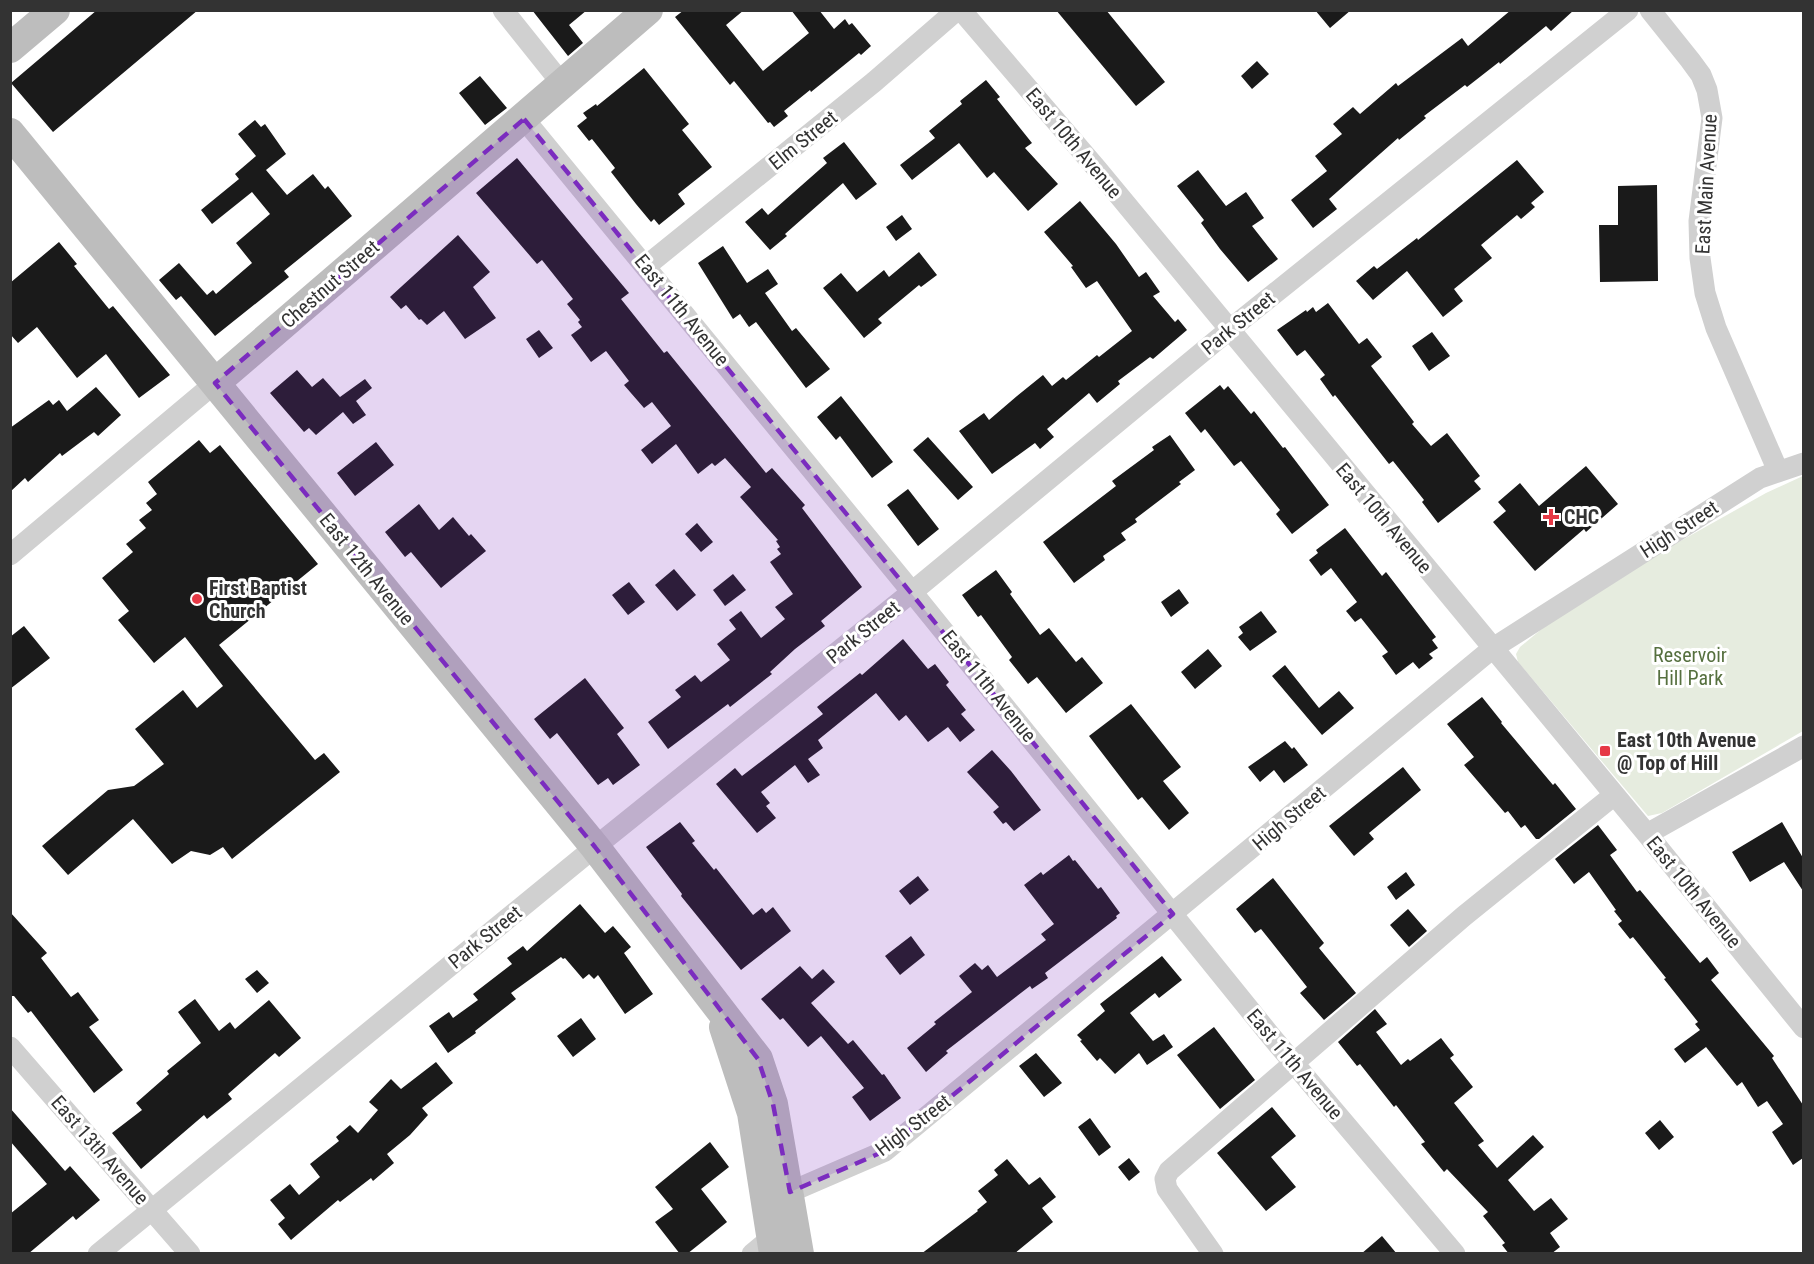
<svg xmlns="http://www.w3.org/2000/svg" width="1814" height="1264" viewBox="0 0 1814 1264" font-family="'Roboto Condensed',sans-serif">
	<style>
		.green { fill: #e6ecdf }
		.building { fill: #1a1a1a }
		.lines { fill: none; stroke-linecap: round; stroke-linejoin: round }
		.street { stroke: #d0d0d0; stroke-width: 21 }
		.secondary { stroke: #bdbdbd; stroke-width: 30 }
		.marked { fill: #7b2cbf; fill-opacity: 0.2; stroke: #7b2cbf; stroke-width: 4.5; stroke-dasharray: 12 8; stroke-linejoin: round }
		.poi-dot { fill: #e63946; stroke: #fff; stroke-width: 2 }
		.labels { text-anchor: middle; stroke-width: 6; stroke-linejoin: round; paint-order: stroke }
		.street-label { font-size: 20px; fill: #333; stroke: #fff }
		.poi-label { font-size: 20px; font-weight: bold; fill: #333; stroke: #fff; text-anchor: start }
		.park-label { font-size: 20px; fill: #56703f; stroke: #fff }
	</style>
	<rect width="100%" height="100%" fill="#fff"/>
	<path class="green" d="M1803 476V731L1662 813 1648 816 1518 662 1516 654 1520 647 1562 612 1652 557 1766 493Z"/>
	<path class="building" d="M97 10H198L53 132 11 83Z
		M532 10H587L569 25 583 43 568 56Z
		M684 10H744L726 25 763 71 809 33 791 10H819L834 29 845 19 849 25 852 23 871 46 861 55 859 53 811 92 810 90 784 111 788 116 774 127 770 122 768 123 734 81 730 85 675 17Z
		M1056 10H1106L1165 82 1136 106Z
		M1315 10H1351L1330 28Z
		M1511 10H1574L1551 31 1546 26 1500 64 1499 62 1467 87 1465 85 1424 116 1426 118 1399 140 1398 138 1329 199 1337 209 1313 228 1291 200 1327 171 1315 156 1342 134 1333 124 1353 107 1360 114 1396 83 1398 86 1462 38 1468 46Z
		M1257 61 1269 74 1252 89 1241 76Z
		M644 68 689 124 682 130 712 167 678 194 685 204 659 225 654 219 651 222 636 204 611 172 615 168 592 139 589 141 577 126 587 118 583 113 596 104 597 106Z
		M480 76 507 108 485 125 459 93Z
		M986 80 1000 97 997 99 1032 143 1025 148 1058 184 1028 211 994 172 987 178 959 143 912 180 900 165 935 138 929 131 962 104 960 101Z
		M255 120 261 127 265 124 286 154 266 170 287 195 313 174 325 189 328 186 352 216 284 271 289 277 215 336 181 296 176 300 159 280 179 263 207 295 213 290 216 294 252 263 236 243 270 214 252 192 212 224 201 210 239 179 235 174 256 156 238 134Z
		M844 142 877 184 856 200 843 183 785 234 787 236 770 250 745 222 762 208 768 215 827 163 823 158Z
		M517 158 629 293 621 299 664 353 667 351 766 473 772 468 805 505 802 508 862 587 821 621 825 626 795 649 770 672 772 674 730 707 728 704 668 749 648 722 681 697 675 690 695 675 701 682 730 660 717 644 736 629 729 620 741 611 761 638 785 619 775 607 793 594 770 562 781 554 777 549 780 547 776 541 778 540 740 497 751 487 725 458 715 466 712 463 698 474 676 444 652 464 641 450 671 426 652 402 644 408 624 385 629 381 606 351 591 362 571 335 582 327 578 322 580 320 567 304 573 299 542 260 537 264 476 193Z
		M1517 160 1544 192 1531 203 1535 207 1521 219 1517 215 1481 245 1492 258 1454 289 1463 301 1443 317 1407 271 1373 300 1356 281 1374 266 1377 269 1417 238 1418 240Z
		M1198 170 1226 206 1246 192 1264 218 1252 226 1278 259 1248 282 1220 249 1201 223 1204 220 1177 186Z
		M1657 185 1658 281 1600 282 1599 225H1618V186Z
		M1080 201 1116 244 1139 277 1146 272 1160 292 1153 296 1175 322 1178 319 1187 330 1153 359 1150 357 1118 381 1120 384 1097 403 1089 393 1047 429 1054 437 1040 449 1035 443 992 474 959 431 984 413 989 420 1017 396 1043 375 1052 386 1063 377 1066 380 1097 355 1099 357 1132 331 1097 281 1086 288 1071 267 1073 266 1044 232Z
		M902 215 912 229 896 241 886 227Z
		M458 235 490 272 473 287 496 318 465 339 444 311 427 325 421 319 419 320 406 305 401 309 390 297Z
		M59 242 77 264 74 266 109 309 113 306 170 375 139 398 106 354 77 378 37 327 18 343 10 334V283Z
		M723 246 747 283 768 269 778 284 765 293 792 331 796 328 830 369 806 388 756 322 749 327 740 314 733 319 698 263Z
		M919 252 937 275 921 287 919 285 878 319 882 323 864 338 823 288 841 273 857 292 884 270 889 277Z
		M1328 303 1359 344 1367 338 1382 357 1371 366 1414 422 1412 424 1431 446 1447 433 1480 476 1474 481 1481 489 1438 523 1422 502 1424 500 1393 461 1389 464 1335 395 1333 397 1320 379 1325 375 1305 350 1297 356 1277 330 1306 310 1307 312 1313 307 1316 312Z
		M539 330 553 348 539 358 526 339Z
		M1432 332 1450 356 1429 371 1412 346Z
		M297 370 312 387 323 378 340 397 365 379 372 388 356 401 366 415 353 424 343 412 316 435 309 428 304 432 270 393Z
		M1220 385 1224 390 1228 386 1251 414 1254 411 1283 448 1285 447 1329 505 1292 534 1276 514 1280 510 1241 461 1234 466 1205 429 1201 433 1185 413Z
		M96 387 121 415 98 436 94 432 62 456 60 453 28 482 25 478 10 492V428L49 400 53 405 59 400 67 411Z
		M841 396 893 462 872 478 840 436 836 440 817 417Z
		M1170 435 1195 470 1179 482 1181 484 1135 519 1137 522 1121 533 1126 540 1103 556 1105 560 1074 583 1043 542 1116 486 1112 481 1154 450 1152 447Z
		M928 437 973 487 958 500 913 450Z
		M199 440 210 453 220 445 318 564 219 645 315 760 324 753 340 772 232 859 223 847 210 855 191 851 172 864 133 819 68 875 42 846 108 790 134 786 164 764 135 729 183 690 197 708 223 686 185 637 154 663 118 620 129 611 102 578 133 552 126 544 146 528 139 520 152 510 146 503 157 494 148 482Z
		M376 442 394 465 355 496 337 473Z
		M1586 466 1618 504 1586 532 1584 529 1535 571 1493 522 1506 511 1498 502 1520 483 1539 506Z
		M908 489 939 529 918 546 887 505Z
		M419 504 439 530 453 517 469 536 471 534 486 551 441 588 411 552 405 557 385 532Z
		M697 523 713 542 701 552 685 534Z
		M1345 528 1382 576 1386 572 1436 637 1432 640 1438 648 1429 654 1433 658 1419 669 1413 662 1396 675 1382 656 1388 652 1361 618 1355 622 1346 611 1357 602 1331 568 1321 576 1309 560 1318 553 1316 550Z
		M674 569 696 595 677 611 655 585Z
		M996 570 1012 592 1010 594 1040 635 1049 628 1076 662 1082 657 1103 683 1066 713 1037 677 1028 684 1009 660 1012 657 981 615 978 617 962 595Z
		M733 574 746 590 725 606 713 590Z
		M629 582 645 602 628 615 612 595Z
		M1179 589 1189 603 1171 617 1161 602Z
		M1261 611 1277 632 1250 651 1238 637 1243 633 1239 627Z
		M24 626 50 658 10 689V637Z
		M903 639 928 669 935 664 949 682 946 685 966 710 961 714 975 730 960 742 948 727 928 742 906 715 899 721 876 693 818 740 823 748 808 759 820 775 808 783 795 765 761 792 770 803 766 806 776 818 757 833 716 784 735 768 742 776 823 714 817 707 860 673 862 675Z
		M1208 649 1222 666 1195 689 1181 672Z
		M1285 665 1319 708 1339 691 1354 708 1322 735 1272 676Z
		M585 678 624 728 617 734 640 765 613 785 608 778 598 785 557 733 550 739 534 719Z
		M1482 697 1502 722 1501 723 1553 785 1555 783 1576 809 1539 839H1536L1525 825 1521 828 1508 811 1505 813 1464 765 1474 757 1447 724Z
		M1131 704 1181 767 1163 781 1189 813 1169 830 1142 797 1138 800 1089 736Z
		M1285 741 1292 749 1294 747 1308 765 1284 783 1274 770 1260 782 1248 767Z
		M992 750 1011 771 1041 810 1014 831 1006 822 1003 824 993 812 999 807 967 772Z
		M1403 767 1421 790 1369 833 1374 839 1354 856 1329 826Z
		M680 822 695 841 692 843 714 870 716 868 753 915 762 908 766 913 773 907 791 931 741 970 681 896 682 894 646 847Z
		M1782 822 1803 858V891L1784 862 1750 882 1732 852Z
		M1598 825 1617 850 1610 855 1637 892 1640 890 1700 963 1707 957 1719 973 1711 980 1774 1056 1772 1058 1803 1105V1158L1793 1165 1772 1132 1783 1124 1767 1101 1758 1107 1742 1082 1737 1086 1706 1047 1685 1063 1674 1049 1700 1030 1695 1024 1698 1022 1664 979 1666 978 1633 937 1630 939 1618 924 1622 921 1614 911 1616 910 1589 872 1574 884 1555 859Z
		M1069 855 1073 861 1075 860 1098 889 1101 887 1120 913 1116 916 1117 918 1045 973 1048 978 1032 989 1030 986 946 1051 948 1053 926 1072 907 1048 936 1024 934 1022 972 992 959 976 975 963 982 970 988 965 997 977 1046 940 1041 934 1054 924 1024 885 1041 872 1043 875Z
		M1406 872 1415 885 1396 900 1387 887Z
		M918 876 929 890 910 905 899 891Z
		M1273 878 1324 943 1319 948 1356 993 1324 1020 1300 993 1307 987 1261 929 1255 933 1236 909Z
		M580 904 605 933 613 926 631 947 624 953 653 994 625 1014 598 975 594 979 589 974 583 979 565 958 563 959 561 957 511 993 516 999 475 1031 476 1033 448 1053 429 1026 449 1012 453 1018 478 1000 473 994 512 964 507 958 523 946 527 951Z
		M1408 909 1427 931 1409 947 1390 925Z
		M10 912 47 953 41 958 71 997 78 992 99 1020 89 1027 123 1070 94 1093 31 1011 28 1013 14 996H10Z
		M911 936 925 955 900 975 885 956Z
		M1162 956 1182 980 1159 998 1155 993 1130 1013 1153 1041 1164 1034 1173 1047 1147 1065 1139 1053 1115 1074 1100 1058 1097 1061 1080 1041 1082 1040 1077 1035 1105 1011 1100 1004Z
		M800 966 812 979 823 969 835 982 811 1003 848 1044 853 1040 882 1075 884 1074 901 1098 870 1121 852 1097 864 1088 821 1036 808 1047 783 1018 780 1020 761 999Z
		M257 970 269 983 257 993 245 979Z
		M195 999 219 1031 230 1022 235 1029 269 1000 301 1038 279 1057 275 1053 228 1094 232 1099 207 1119 204 1115 141 1169 112 1133 142 1110 136 1103 169 1074 167 1071 201 1043 178 1012Z
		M1375 1009 1387 1024 1376 1032 1401 1065 1408 1059 1410 1061 1441 1038 1454 1055 1450 1058 1473 1087 1454 1103 1484 1141 1478 1145 1497 1168 1533 1135 1544 1147 1508 1180 1534 1211 1551 1198 1568 1219 1550 1233 1560 1247 1551 1254H1509L1502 1245 1505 1243 1483 1216 1488 1212 1447 1169 1444 1172 1421 1144 1425 1142 1396 1105 1394 1107 1360 1064 1357 1066 1338 1042Z
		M581 1018 596 1039 573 1057 557 1036Z
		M1214 1027 1255 1080 1220 1109 1177 1055Z
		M1036 1053 1062 1083 1044 1097 1019 1066Z
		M436 1062 453 1083 422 1108 428 1115 410 1135 387 1154 394 1163 373 1181 371 1178 340 1202 338 1200 291 1240 278 1224 285 1218 270 1200 290 1184 299 1195 320 1177 310 1164 339 1141 336 1137 350 1125 358 1133 378 1110 369 1102 391 1079 401 1089Z
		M1272 1107 1296 1136 1271 1157 1296 1187 1266 1211 1217 1153Z
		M10 1108 65 1171 70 1166 100 1200 76 1220 73 1216 28 1254H10V1214L47 1184 10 1141Z
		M1090 1118 1111 1147 1099 1156 1078 1127Z
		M1660 1120 1674 1137 1659 1150 1645 1133Z
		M710 1142 729 1167 701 1189 727 1222 687 1254H680L655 1222 673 1209 655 1187Z
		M1129 1158 1140 1172 1129 1181 1118 1167Z
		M1007 1159 1029 1185 1040 1177 1056 1197 1042 1208 1053 1222 1014 1254H921L978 1211 977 1210 987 1202 978 1191 998 1175 994 1170Z
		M1382 1236 1397 1254H1361Z"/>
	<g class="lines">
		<path class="street" d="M503 10 563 85
			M961 10 1097 169 1647 834 1804 1028
			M1650 10 1690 60 1701 75 1707 90 1712 118 1699 221 1700 258 1705 293 1716 328 1778 471
			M524 119 912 592 1270 1035 1455 1254
			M646 266 874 82 957 10
			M10 555 215 383
			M1647 834 1804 746
			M10 1047 190 1254
			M790 1192 885 1151 1493 648 1760 478 1804 463
			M98 1254 595 847 912 592 1229 330 1628 10
			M752 1254 770 1239
			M1213 1254 1167 1189 1165 1179 1169 1171 1464 916 1613 796"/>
		<path class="secondary" d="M10 48 55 10
			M10 133 595 847 758 1059 773 1104 799 1254
			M215 383 648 10
			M724 1027 752 1113 774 1254"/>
	</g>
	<path class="marked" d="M524 119 1173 914 885 1151 790 1192 773 1104 758 1059 595 847 215 383Z"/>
	<g class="poi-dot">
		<path d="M1548 508h6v6h6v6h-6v6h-6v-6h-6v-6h6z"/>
		<circle cx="197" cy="599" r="6"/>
		<rect x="1599" y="745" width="12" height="12" rx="3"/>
	</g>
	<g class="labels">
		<g class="street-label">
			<text transform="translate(803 140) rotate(-39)" y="7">Elm Street</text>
			<text transform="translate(1074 143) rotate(50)" y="7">East 10th Avenue</text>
			<text transform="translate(1706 184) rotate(-87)" y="7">East Main Avenue</text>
			<text transform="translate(330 284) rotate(-41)" y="7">Chestnut Street</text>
			<text transform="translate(682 310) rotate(51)" y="7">East 11th Avenue</text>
			<text transform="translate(1238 323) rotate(-39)" y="7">Park Street</text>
			<text transform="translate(1384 518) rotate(50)" y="7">East 10th Avenue</text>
			<text transform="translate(1679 529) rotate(-33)" y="7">High Street</text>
			<text transform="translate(367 569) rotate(51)" y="7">East 12th Avenue</text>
			<text transform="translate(863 632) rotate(-39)" y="7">Park Street</text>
			<text transform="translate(989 686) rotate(51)" y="7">East 11th Avenue</text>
			<text transform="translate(1289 818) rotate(-40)" y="7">High Street</text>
			<text transform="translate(1694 892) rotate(51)" y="7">East 10th Avenue</text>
			<text transform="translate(485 937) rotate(-39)" y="7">Park Street</text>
			<text transform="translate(1295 1064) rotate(50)" y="7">East 11th Avenue</text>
			<text transform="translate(913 1125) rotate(-37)" y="7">High Street</text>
			<text transform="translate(100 1150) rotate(49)" y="7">East 13th Avenue</text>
		</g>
		<g class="poi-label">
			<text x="1564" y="524">CHC</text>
			<text x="209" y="595">First Baptist<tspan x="209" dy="23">Church</tspan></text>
			<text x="1617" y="747">East 10th Avenue<tspan x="1617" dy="23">@ Top of Hill</tspan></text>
		</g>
		<g class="park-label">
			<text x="1690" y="662">Reservoir<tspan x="1690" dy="23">Hill Park</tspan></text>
		</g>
	</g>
	<rect width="1814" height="1264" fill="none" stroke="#333333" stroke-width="24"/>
</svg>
